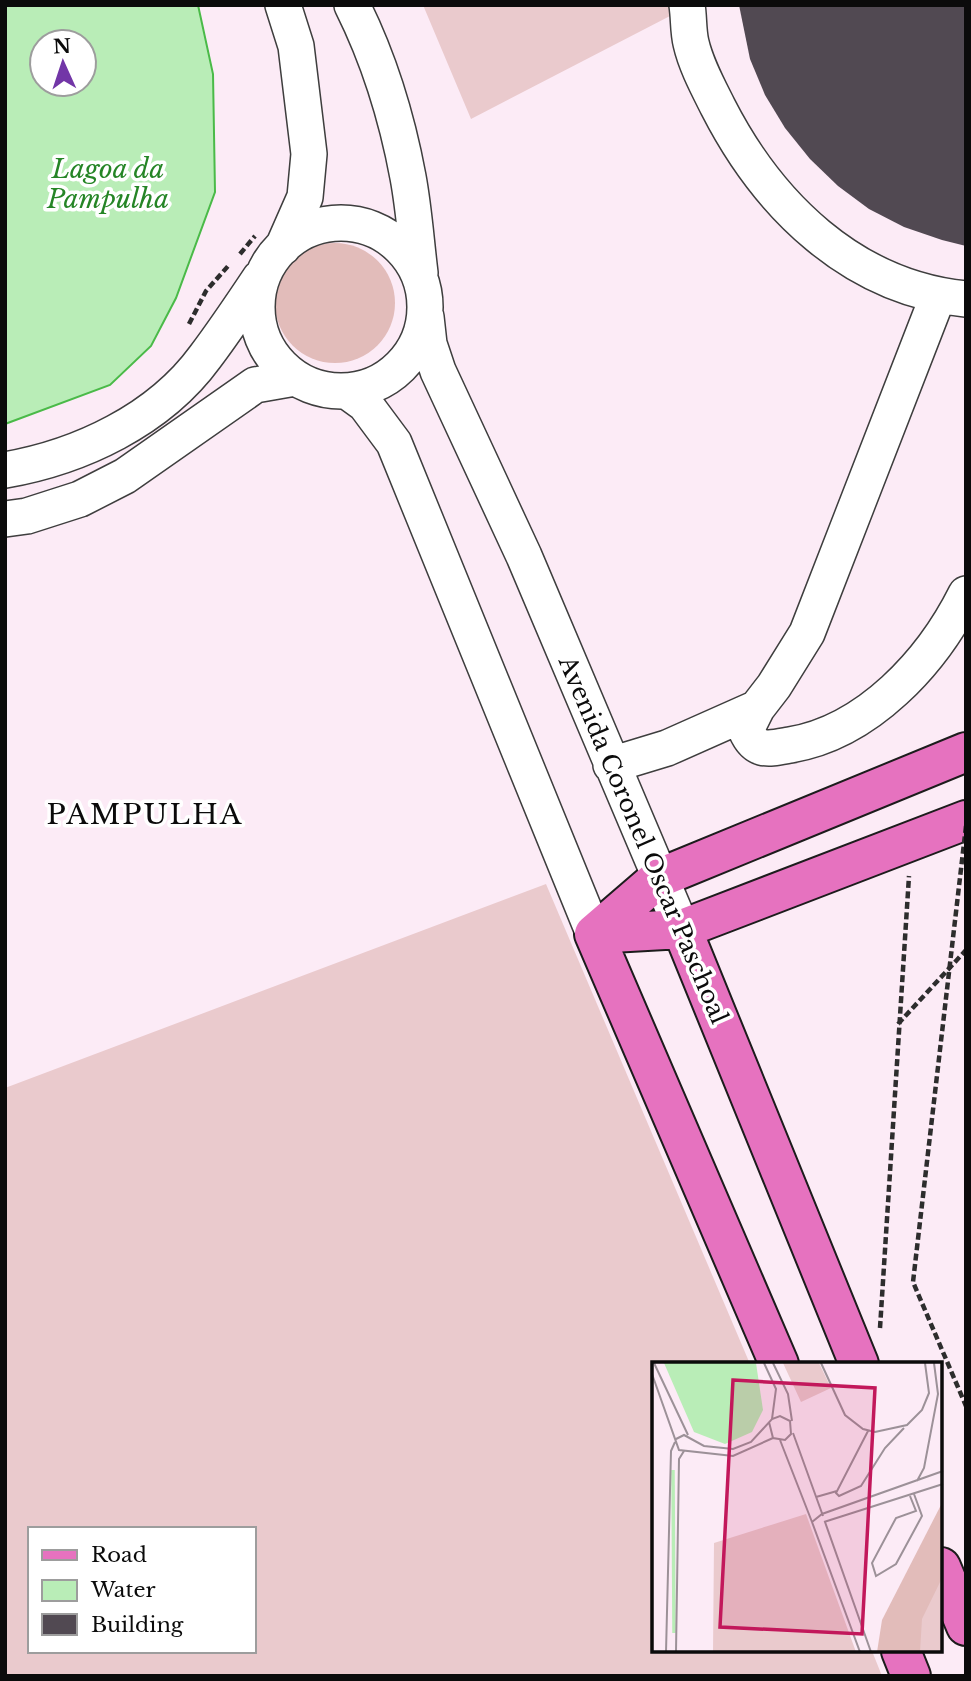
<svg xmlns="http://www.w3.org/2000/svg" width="971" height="1681" viewBox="0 0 971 1681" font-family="'Libre Baskerville',serif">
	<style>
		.green { fill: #e2bcba }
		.pitch { fill: #eacacd; fill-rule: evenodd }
		.water { fill: #b9edb7; stroke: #4aba48; stroke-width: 2; fill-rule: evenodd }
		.building { fill: #514952 }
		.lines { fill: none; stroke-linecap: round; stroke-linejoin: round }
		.minor-casing { stroke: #3e3e3e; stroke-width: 38 }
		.major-casing { stroke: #1c1c1c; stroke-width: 42 }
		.path { stroke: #2d2d2d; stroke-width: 4.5; stroke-dasharray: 7 3.5; stroke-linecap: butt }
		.minor { stroke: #fff; stroke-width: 35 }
		.major { stroke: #e672bf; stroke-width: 38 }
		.path-bridge { stroke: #2d2d2d; stroke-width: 4.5; stroke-dasharray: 7 3.5; stroke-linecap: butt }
		.labels { text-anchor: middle; stroke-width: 7; stroke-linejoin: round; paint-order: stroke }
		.street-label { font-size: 24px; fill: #0b0b0b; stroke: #fff }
		.water-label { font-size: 26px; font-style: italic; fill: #258526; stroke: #fff }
		.quarter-label { font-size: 28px; letter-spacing: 2px; fill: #0b0b0b; stroke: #fff }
		.inset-river { fill: none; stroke: #b9edb7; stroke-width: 3.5 }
		.inset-road { fill: none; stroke: #9c9198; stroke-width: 2 }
		.view { fill: #c2185b; fill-opacity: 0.15; stroke: #c2185b; stroke-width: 3.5 }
		.inset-edge { fill: none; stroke: #0b0b0b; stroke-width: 3.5 }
	</style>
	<rect width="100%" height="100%" fill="#fcebf6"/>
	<path class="green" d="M275 303a60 60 0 1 1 120 0a60 60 0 1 1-120 0Z"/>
	<path class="pitch" d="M423 5H670V16L471 119Z
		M546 884 750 1364H654V1651H872L882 1676H5V1088ZM30 1529H254V1651H30Z"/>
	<path class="water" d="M5 5H198L213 74 215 192 176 298 151 346 110 385 5 424ZM42 42H84V84H42Z"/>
	<path class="building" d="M739 5H966V246L942 240 904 227 869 209 838 186 810 159 785 128 765 95 750 59Z"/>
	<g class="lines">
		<defs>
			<path id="minor" d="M352 5C379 59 397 118 408 177 414 209 416 241 420 273
				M687 5C689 17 688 31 691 43 696 65 708 87 718 107 768 205 852 288 966 299
				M257 307a84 84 0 1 1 168 0a84 84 0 1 1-168 0Z
				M283 247 305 197 309 154 296 46 283 5
				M938 296 807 633 774 686 757 708 746 730C756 753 768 749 790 745 868 732 932 662 966 594
				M426 317 429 344 438 371 524 556 682 929
				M347 391 365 404 394 443 594 934
				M5 470C80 457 159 420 205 357 224 332 242 305 260 278
				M5 519 27 516 80 499 125 476 255 385 295 378
				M611 765 667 748 757 708"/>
			<path id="major" d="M682 929 859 1364
				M594 934 779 1364
				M594 934 659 878 966 752
				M594 934 682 929 966 820
				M941 1567 966 1626
				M901 1651 911 1676"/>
		</defs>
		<use href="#minor" class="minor-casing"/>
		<use href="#major" class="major-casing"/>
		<path class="path" d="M240 254 255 236
			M189 324 206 291 229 265
			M898 1024 966 950
			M880 1328 909 876"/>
		<use href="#minor" class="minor"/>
		<use href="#major" class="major"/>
		<path class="path-bridge" d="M966 826 913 1282 966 1406"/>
	</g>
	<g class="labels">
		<g class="street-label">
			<text transform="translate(643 840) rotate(67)" y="8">Avenida Coronel Oscar Paschoal</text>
		</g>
		<g class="water-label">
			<text x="108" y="178">Lagoa da<tspan x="108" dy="30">Pampulha</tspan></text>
		</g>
		<g class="quarter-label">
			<text x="145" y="824">PAMPULHA</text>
		</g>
	</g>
	<g transform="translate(652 1362)">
		<rect width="290" height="290" fill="#fcebf6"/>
		<path d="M290 141V290H225L230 258Z" fill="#e2bcba"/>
		<path d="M131 1H167L179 26 149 40ZM154 152 204 290H61L62 181ZM290 216V290H268L270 257Z" fill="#eacacd"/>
		<path d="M12 1H104L111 48 100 70 73 82 42 70Z" fill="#b9edb7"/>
		<path class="inset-river" d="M21 108 22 271"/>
		<path class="inset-road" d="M2 1 36 73M112 1 124 27 120 57M121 1 136 32 140 59M169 1 193 53 211 67 223 70 255 63 270 48 277 31 273 1M0 12 27 88 81 94 121 76M216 69 184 131 187 134 209 124 233 86 252 66M141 71 171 154M24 77 32 73 52 84 81 87 99 80 120 57 128 54 138 59 139 72 133 78 121 76 117 60M128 78 160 160M265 119 272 106 286 32 282 1M258 134 264 149 244 156 220 201 224 214 244 202 270 154 262 132M164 135 185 129M160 160 170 152 291 109M160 160 208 290M172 160 291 122M173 160 219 290M14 290 19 89 23 80M24 290 27 97 32 89"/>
		<path class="view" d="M81 18 223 26 210 272 68 265Z"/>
		<rect width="290" height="290" class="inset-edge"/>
	</g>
	<rect width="971" height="1681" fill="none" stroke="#0b0b0b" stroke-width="14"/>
	<rect x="28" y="1527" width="228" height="126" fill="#ffffff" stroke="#9d9d9d" stroke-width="2"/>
	<rect x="42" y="1550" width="35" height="10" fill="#e672bf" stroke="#9d9d9d" stroke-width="2"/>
	<text x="91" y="1562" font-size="21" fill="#0b0b0b">Road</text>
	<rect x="42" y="1580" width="35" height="21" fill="#b9edb7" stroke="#9d9d9d" stroke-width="2"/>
	<text x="91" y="1597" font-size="21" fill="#0b0b0b">Water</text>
	<rect x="42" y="1614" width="35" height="21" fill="#514952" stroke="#9d9d9d" stroke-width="2"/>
	<text x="91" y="1632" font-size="21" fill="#0b0b0b">Building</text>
	<g transform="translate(63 63) rotate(357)"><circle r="33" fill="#ffffff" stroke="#9d9d9d" stroke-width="2"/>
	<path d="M0-5L12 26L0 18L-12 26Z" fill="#7236a7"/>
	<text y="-10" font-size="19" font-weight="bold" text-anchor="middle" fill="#0b0b0b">N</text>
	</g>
</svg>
